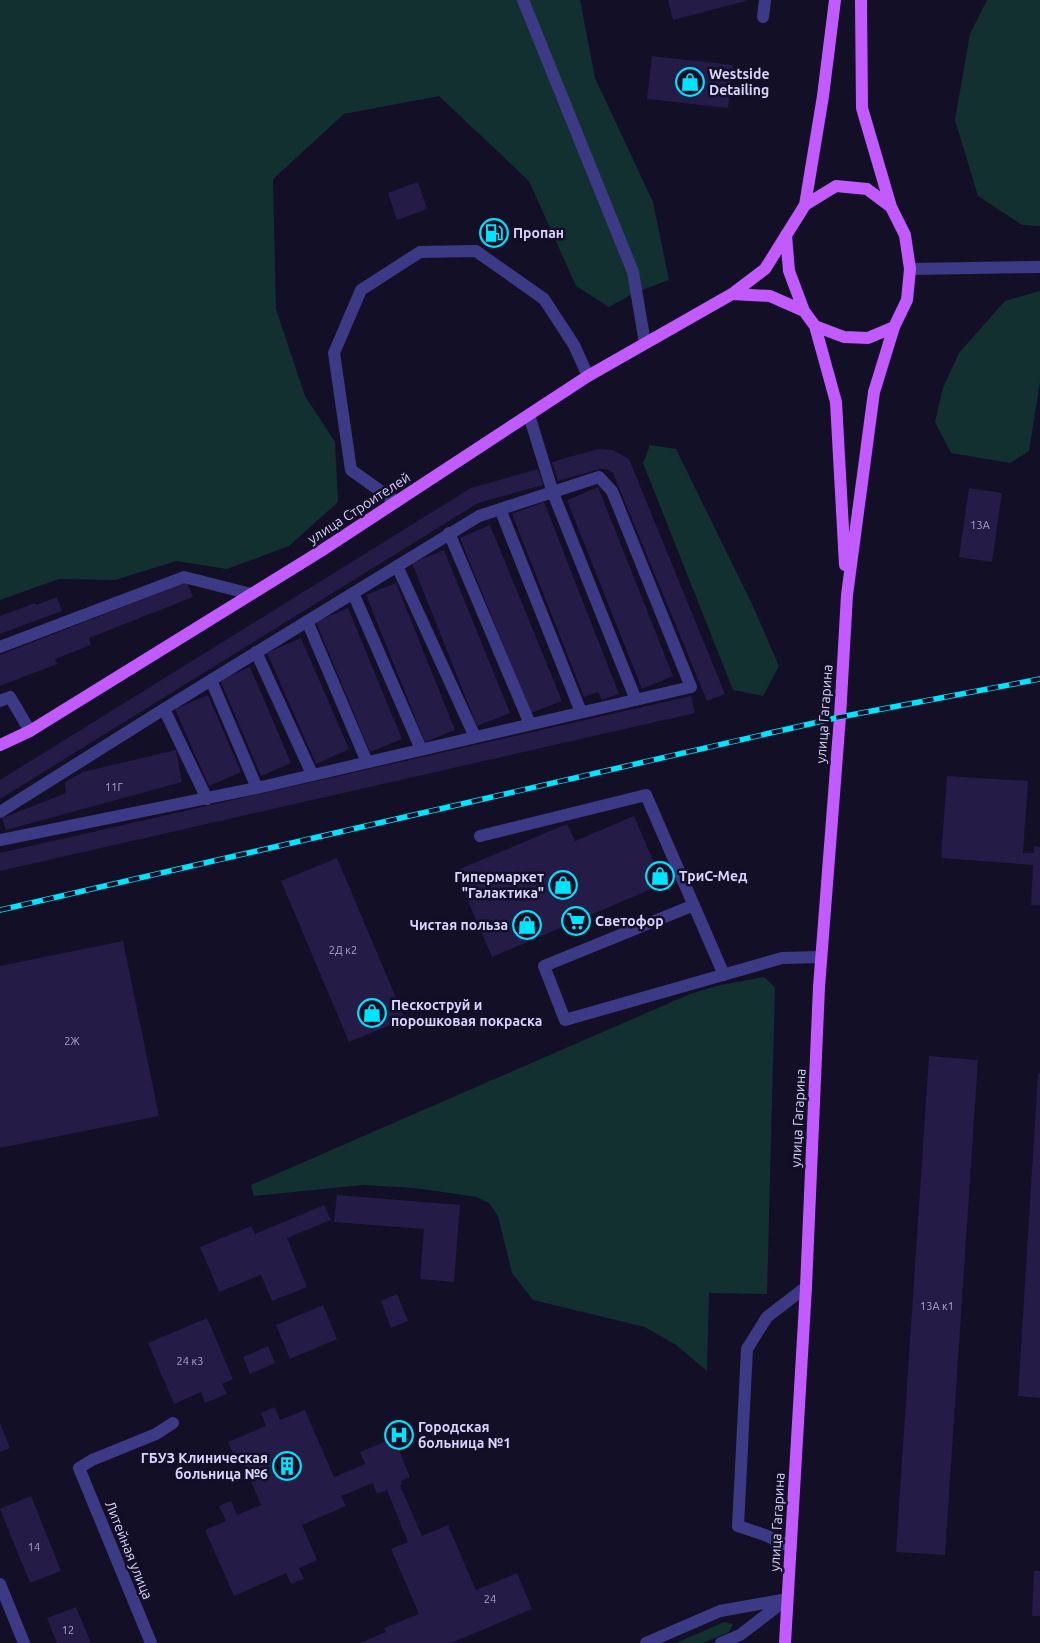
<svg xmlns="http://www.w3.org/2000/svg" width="1040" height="1643" viewBox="0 0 1040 1643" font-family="Ubuntu,sans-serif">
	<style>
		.green { fill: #12302f }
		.building { fill: #241b47 }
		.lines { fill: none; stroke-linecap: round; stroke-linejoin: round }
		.minor { stroke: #3d3a85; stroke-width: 12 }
		.major { stroke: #c25bff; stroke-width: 12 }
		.rail-casing { stroke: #00e5ff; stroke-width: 5.5 }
		.rail { stroke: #130f26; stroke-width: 4; stroke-dasharray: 11; stroke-linecap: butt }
		.labels { text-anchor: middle; stroke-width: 5; stroke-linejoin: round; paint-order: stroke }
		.number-label { font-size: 11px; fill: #aca6d1 }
		.poi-label { font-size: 14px; font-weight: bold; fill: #d9d4ff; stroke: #130f26; text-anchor: start }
		.street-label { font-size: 14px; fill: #d9d4ff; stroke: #130f26 }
	</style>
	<rect width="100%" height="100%" fill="#130f26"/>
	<path class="green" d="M0 0H580L595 78 653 202 669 280 634 293 609 307 576 286 529 181 439 96 344 114 273 179 276 309 305 396 335 442 338 502 289 546 227 569 176 561 115 580 59 579 0 600Z
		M987 0H1040V226L1022 225 978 196 955 120 970 34Z
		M1040 291V382L1029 451 1010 463 951 453 935 422 943 388 959 353 1005 301Z
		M650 445 676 449 752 604 779 666 763 696 733 690 643 463Z
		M764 977 775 987 767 1294 709 1293 707 1371 676 1345 645 1327 533 1300 512 1273 498 1216 489 1203 477 1197 415 1188 363 1185 254 1196 251 1185 690 994 716 986Z
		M724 1622 733 1624 729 1632 703 1643H676Z"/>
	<path class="building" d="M668 0H746V1L673 20Z
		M652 56 733 65 728 108 647 99Z
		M418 182 427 209 397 220 388 193Z
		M598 449 613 450 629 459 725 694 707 701 613 473 607 469H600L558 481 552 462Z
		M538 469 543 485 478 503 0 799V780L471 488Z
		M598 487 673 676 642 689 567 500Z
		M969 488 1002 493 992 562 959 557Z
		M544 502 619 694 602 700 598 692 584 697 512 514Z
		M490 525 562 701 531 713 460 538Z
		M444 550 510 713 477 726 412 563Z
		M187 582 193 597 89 638 91 645 55 659 57 664 0 686V655Z
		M396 583 455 730 425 742 366 595Z
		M57 597 62 611 0 634V616L35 603 36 605Z
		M348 608 402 739 370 752 316 622Z
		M301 638 349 749 316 764 267 653Z
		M250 667 291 763 261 776 220 680Z
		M208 695 241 772 209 786 175 709Z
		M691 696 695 713 0 871V853Z
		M176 750 182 782 6 830 2 818 66 793 65 782 83 772Z
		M947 776 1028 781 1023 853H1034V846L1040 847V905H1031L1033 865 941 858Z
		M634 816 663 884 492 957 455 871 567 824 575 841Z
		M337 858 405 1019 349 1042 281 881Z
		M123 941 159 1116 0 1148V966Z
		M929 1056 978 1060 945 1555 896 1552Z
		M1038 1074H1040V1398L1018 1396Z
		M337 1195 460 1205 454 1282 420 1279 424 1229 334 1222Z
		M324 1205 331 1220 287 1238 307 1287 272 1301 261 1275 219 1292 200 1247 251 1226 255 1234Z
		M397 1294 408 1321 391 1328 381 1301Z
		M323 1305 337 1339 290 1359 276 1325Z
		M207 1318 233 1379 222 1384 227 1394 205 1403 201 1392 174 1404 148 1343Z
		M268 1346 275 1363 250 1374 243 1357Z
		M275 1407 280 1420 305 1410 334 1477 365 1464 360 1452 394 1438 410 1477 401 1481 402 1484 400 1485 422 1536 448 1525 476 1590 517 1573 532 1609 451 1643H360L386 1632 384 1628 419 1614 391 1549 408 1542 387 1490 377 1494 373 1483 341 1496 346 1506 302 1525 317 1560 299 1568 304 1579 291 1584 286 1573 234 1596 205 1530 226 1521 219 1506 231 1501 237 1515 261 1505 239 1453 234 1456 228 1442 266 1426 261 1413Z
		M0 1423 10 1448 0 1452Z
		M31 1496 61 1571 30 1583 0 1509Z
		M1034 1571H1040V1616H1032Z
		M76 1607 91 1643H57L47 1618Z"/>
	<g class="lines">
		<path class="minor" d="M523 0 633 272 645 343
			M763 17 765 0
			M910 269 1040 267
			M529 415 553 493 636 700
			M396 502 351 470 334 353 361 290 420 252 476 251 544 299 574 345 588 376
			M500 509 581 712
			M449 533 530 724
			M397 566 475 737
			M353 593 421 749
			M307 621 367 762
			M0 647 184 577 251 594
			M256 652 312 774
			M211 680 257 788
			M0 701 10 697 30 731
			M164 709 207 799
			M0 812 164 709 479 516 599 477 612 491 691 687 257 788 0 840
			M480 836 646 795 724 975
			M694 905 544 966 565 1020 782 958 821 957
			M791 1547 765 1535 738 1526 747 1349 767 1317 806 1287
			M0 1584 24 1643
			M151 1643 79 1468 92 1460 156 1434 173 1423
			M646 1643 720 1611 787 1599
			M721 1643 740 1635 783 1602"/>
		<path class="major" d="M805 205 836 186 867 189 891 207
			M786 235 789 271 804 311 815 326 836 402 845 565
			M732 294 770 296 804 311
			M815 326 844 337 868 338 894 327
			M0 745 30 731 321 551 588 376 732 294 765 269 805 205 823 96 835 0
			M785 1643 806 1287 819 987 840 717 847 595 874 392 894 327 907 300 910 269 905 235 891 207 862 108 861 0"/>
		<defs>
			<path id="rail" d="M0 910 840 717 1040 679"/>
		</defs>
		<use href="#rail" class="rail-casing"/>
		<use href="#rail" class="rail"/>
	</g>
	<defs>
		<symbol id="shop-ring" viewBox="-11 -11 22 22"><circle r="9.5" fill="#130f26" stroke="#00e5ff" stroke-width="1.5"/><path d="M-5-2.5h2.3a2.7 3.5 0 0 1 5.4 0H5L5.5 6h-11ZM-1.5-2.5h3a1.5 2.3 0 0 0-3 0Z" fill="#00e5ff"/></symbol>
		<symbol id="fuel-ring" viewBox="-11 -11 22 22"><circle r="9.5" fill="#130f26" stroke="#00e5ff" stroke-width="1.5"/><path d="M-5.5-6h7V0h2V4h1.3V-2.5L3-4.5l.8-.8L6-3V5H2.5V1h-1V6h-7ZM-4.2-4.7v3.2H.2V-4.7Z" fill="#00e5ff"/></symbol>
		<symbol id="supermarket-ring" viewBox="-11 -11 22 22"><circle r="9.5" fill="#130f26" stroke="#00e5ff" stroke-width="1.5"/><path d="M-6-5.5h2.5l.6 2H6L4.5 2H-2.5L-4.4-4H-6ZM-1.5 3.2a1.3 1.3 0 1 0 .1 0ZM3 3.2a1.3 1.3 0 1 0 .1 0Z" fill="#00e5ff"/></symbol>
		<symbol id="hospital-ring" viewBox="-11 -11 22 22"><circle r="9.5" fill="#130f26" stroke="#00e5ff" stroke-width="1.5"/><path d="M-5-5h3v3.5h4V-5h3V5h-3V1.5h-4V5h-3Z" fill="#00e5ff"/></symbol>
		<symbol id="building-ring" viewBox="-11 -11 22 22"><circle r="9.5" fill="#130f26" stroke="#00e5ff" stroke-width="1.5"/><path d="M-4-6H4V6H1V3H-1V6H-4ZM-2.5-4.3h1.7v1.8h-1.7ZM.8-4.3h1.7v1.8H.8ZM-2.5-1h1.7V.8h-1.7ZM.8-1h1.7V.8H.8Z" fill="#00e5ff"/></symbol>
	</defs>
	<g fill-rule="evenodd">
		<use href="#shop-ring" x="674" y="66" width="32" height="32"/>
		<use href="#fuel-ring" x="478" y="217" width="32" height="32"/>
		<use href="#shop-ring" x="644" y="860" width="32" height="32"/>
		<use href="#shop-ring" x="547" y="869" width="32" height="32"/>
		<use href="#supermarket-ring" x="560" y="905" width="32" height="32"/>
		<use href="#shop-ring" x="511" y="909" width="32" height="32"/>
		<use href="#shop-ring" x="356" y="997" width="32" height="32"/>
		<use href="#hospital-ring" x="383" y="1419" width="32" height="32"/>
		<use href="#building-ring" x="271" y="1450" width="32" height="32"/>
	</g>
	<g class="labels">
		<g class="number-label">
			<text x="980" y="529">13А</text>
			<text x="114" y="791">11Г</text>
			<text x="343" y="954">2Д к2</text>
			<text x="72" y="1045">2Ж</text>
			<text x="937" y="1310">13А к1</text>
			<text x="190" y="1365">24 к3</text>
			<text x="34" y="1551">14</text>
			<text x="490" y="1603">24</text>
			<text x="68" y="1634">12</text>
		</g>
		<g class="poi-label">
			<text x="709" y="79">Westside<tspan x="709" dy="16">Detailing</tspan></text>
			<text x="513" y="238">Пропан</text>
			<text x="679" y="881">ТриС-Мед</text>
			<text x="544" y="882" text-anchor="end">Гипермаркет<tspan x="544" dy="16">"Галактика"</tspan></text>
			<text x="595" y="926">Светофор</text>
			<text x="508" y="930" text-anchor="end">Чистая польза</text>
			<text x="391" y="1010">Пескоструй и<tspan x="391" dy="16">порошковая покраска</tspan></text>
			<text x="418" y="1432">Городская<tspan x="418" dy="16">больница №1</tspan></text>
			<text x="268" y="1463" text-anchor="end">ГБУЗ Клиническая<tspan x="268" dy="16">больница №6</tspan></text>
		</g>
		<g class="street-label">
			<text transform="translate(359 508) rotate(-33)" y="5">улица Строителей</text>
			<text transform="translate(824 714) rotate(-86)" y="5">улица Гагарина</text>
			<text transform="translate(798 1118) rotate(-87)" y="5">улица Гагарина</text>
			<text transform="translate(777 1522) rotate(-87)" y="5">улица Гагарина</text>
			<text transform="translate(129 1550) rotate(68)" y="5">Литейная улица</text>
		</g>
	</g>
</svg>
